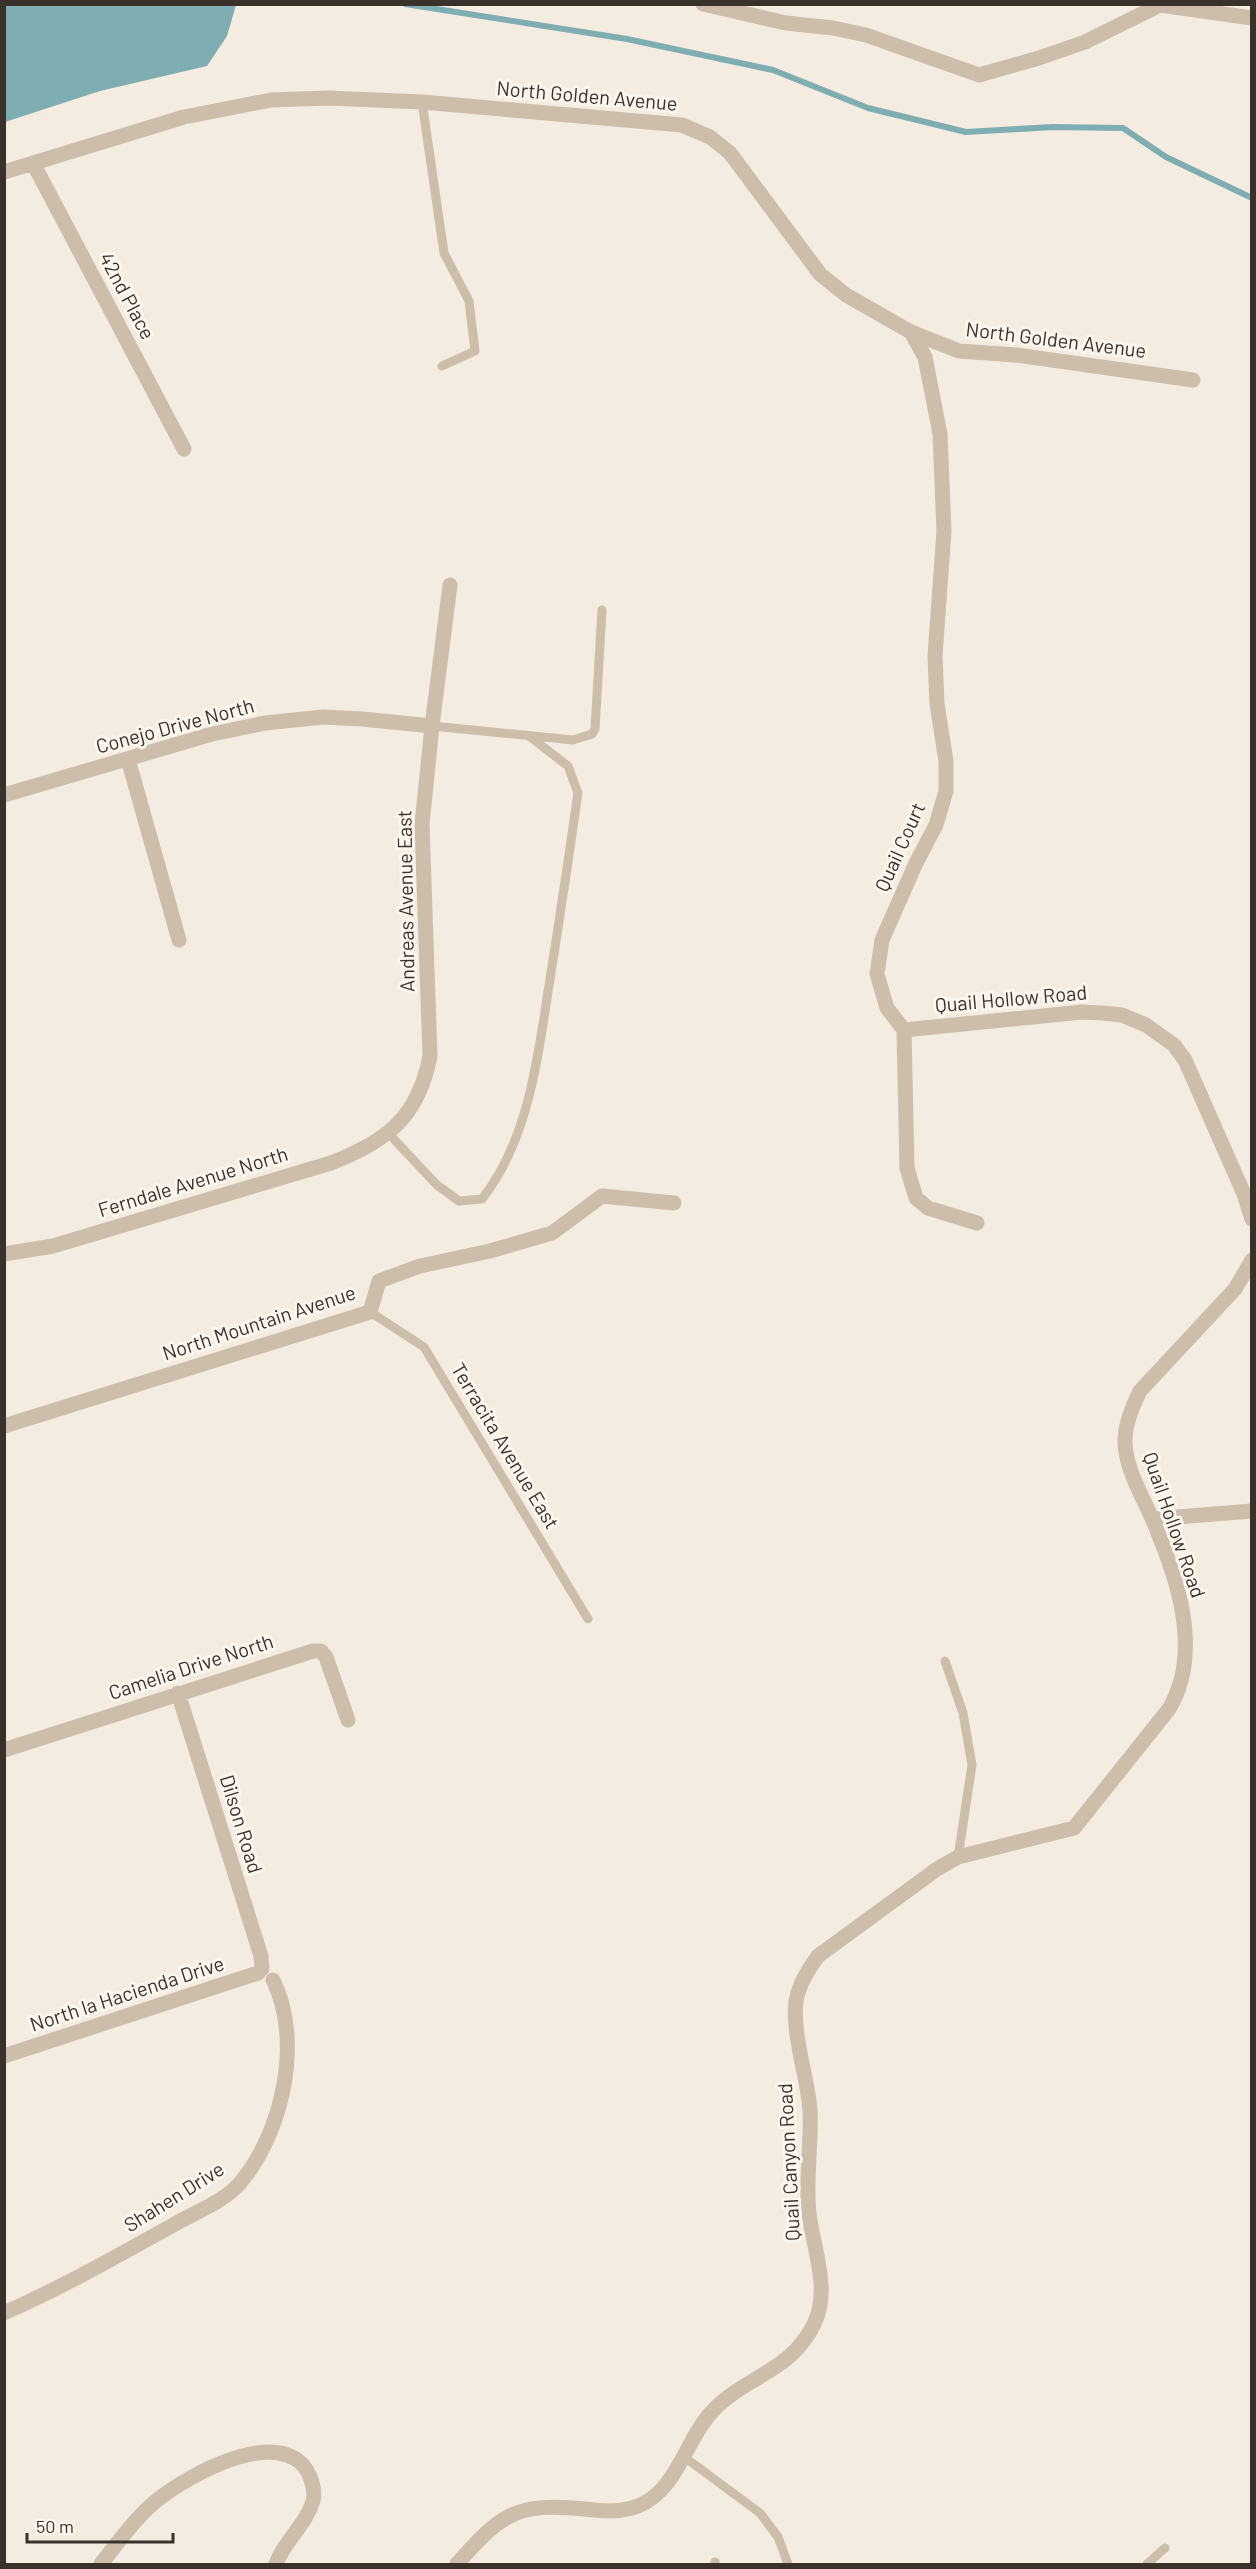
<svg xmlns="http://www.w3.org/2000/svg" width="1256" height="2569" viewBox="0 0 1256 2569" font-family="Barlow,sans-serif">
	<style>
		.water { fill: #7eadb2 }
		.lines { fill: none; stroke-linecap: round; stroke-linejoin: round }
		.stream { stroke: #7eadb2; stroke-width: 6 }
		.lane { stroke: #cdbdab; stroke-width: 9 }
		.street { stroke: #cdbdab; stroke-width: 15 }
		.labels { text-anchor: middle; stroke-width: 6; stroke-linejoin: round; paint-order: stroke }
		.street-label { font-size: 20px; fill: #3b312b; stroke: #fbf6ed }
	</style>
	<rect width="100%" height="100%" fill="#f4ece0"/>
	<path class="water" d="M4 5 5 4 236 5 227 36 207 66 100 91 5 122Z"/>
	<g class="lines">
		<path class="stream" d="M405 4 627 39 773 70 868 108 966 132 1053 127 1123 128 1166 157 1252 198"/>
		<path class="lane" d="M422 102 444 253 469 301 475 351 442 366
			M432 726 573 740 592 734 595 729 602 610
			M389 1134 437 1185 459 1201 482 1199C530 1138 538 1054 550 979 560 917 569 855 578 793L568 766 529 736
			M370 1312 424 1347 588 1619
			M945 1661 963 1713 972 1765 958 1857
			M683 2456 760 2513 778 2537 788 2564
			M715 2564V2562
			M1147 2564 1165 2548"/>
		<path class="street" d="M703 4 786 23 833 28 866 35 979 75 1039 58 1085 42 1160 5 1252 18
			M33 163 184 449
			M4 172 184 117 271 100 328 98 422 102 682 125 710 137 730 153 820 274 846 295 911 332 959 351 1016 355 1193 380
			M911 332 925 357 940 434 944 531 935 656 937 704 946 761V791L936 825 916 863 882 940 877 974 887 1008 904 1030 907 1168 916 1198 928 1208 977 1223
			M128 759 179 940
			M4 795 212 734 265 723 323 717 362 719 432 726
			M904 1030 1082 1012 1103 1013 1122 1015 1146 1025 1174 1045 1185 1060 1244 1194 1252 1219
			M4 1254 53 1246 331 1163C387 1141 418 1118 430 1056L422 824 432 726 450 585
			M4 1426 370 1312 379 1281 420 1266 490 1251 552 1233 602 1196 674 1203
			M1152 1519 1252 1511
			M4 1750 313 1651H321L326 1657 348 1720
			M4 2056 258 1973 262 1969 261 1956 178 1693
			M4 2313C63 2287 119 2255 175 2224 196 2212 225 2201 240 2183 283 2132 303 2040 273 1980
			M101 2564C116 2545 130 2525 148 2508 177 2481 264 2430 301 2463 310 2472 316 2489 313 2501 306 2525 284 2541 276 2564
			M457 2564C501 2514 516 2502 585 2509 604 2511 620 2513 638 2506 676 2491 685 2443 709 2415 742 2376 790 2374 814 2324 831 2290 813 2248 809 2213 805 2179 812 2143 810 2109 807 2075 792 2034 796 2001 799 1984 808 1970 818 1956L937 1869 958 1857 1074 1828 1169 1709C1204 1650 1176 1574 1151 1516 1140 1492 1124 1465 1125 1438 1126 1422 1133 1405 1140 1391L1235 1289 1252 1260"/>
	</g>
	<g class="labels">
		<g class="street-label">
			<text transform="translate(587 96) rotate(5)" y="7">North Golden Avenue</text>
			<text transform="translate(127 296) rotate(62)" y="7">42nd Place</text>
			<text transform="translate(1056 340) rotate(7)" y="7">North Golden Avenue</text>
			<text transform="translate(175 726) rotate(-15)" y="7">Conejo Drive North</text>
			<text transform="translate(900 847) rotate(-66)" y="7">Quail Court</text>
			<text transform="translate(406 901) rotate(-91)" y="7">Andreas Avenue East</text>
			<text transform="translate(1011 999) rotate(-5)" y="7">Quail Hollow Road</text>
			<text transform="translate(193 1182) rotate(-17)" y="7">Ferndale Avenue North</text>
			<text transform="translate(259 1323) rotate(-18)" y="7">North Mountain Avenue</text>
			<text transform="translate(505 1446) rotate(59)" y="7">Terracita Avenue East</text>
			<text transform="translate(1174 1525) rotate(71)" y="7">Quail Hollow Road</text>
			<text transform="translate(191 1667) rotate(-18)" y="7">Camelia Drive North</text>
			<text transform="translate(241 1824) rotate(73)" y="7">Dilson Road</text>
			<text transform="translate(127 1994) rotate(-18)" y="7">North la Hacienda Drive</text>
			<text transform="translate(789 2162) rotate(-93)" y="7">Quail Canyon Road</text>
			<text transform="translate(174 2197) rotate(-32)" y="7">Shahen Drive</text>
		</g>
	</g>
	<rect width="1256" height="2569" fill="none" stroke="#3b312b" stroke-width="12"/>
	<path d="M27 2533v9h146v-9" fill="none" stroke="#3b312b" stroke-width="3"/>
	<text x="36" y="2533" font-size="18" fill="#3b312b" stroke="#fbf6ed" stroke-width="4.5" paint-order="stroke">50 m</text>
</svg>
